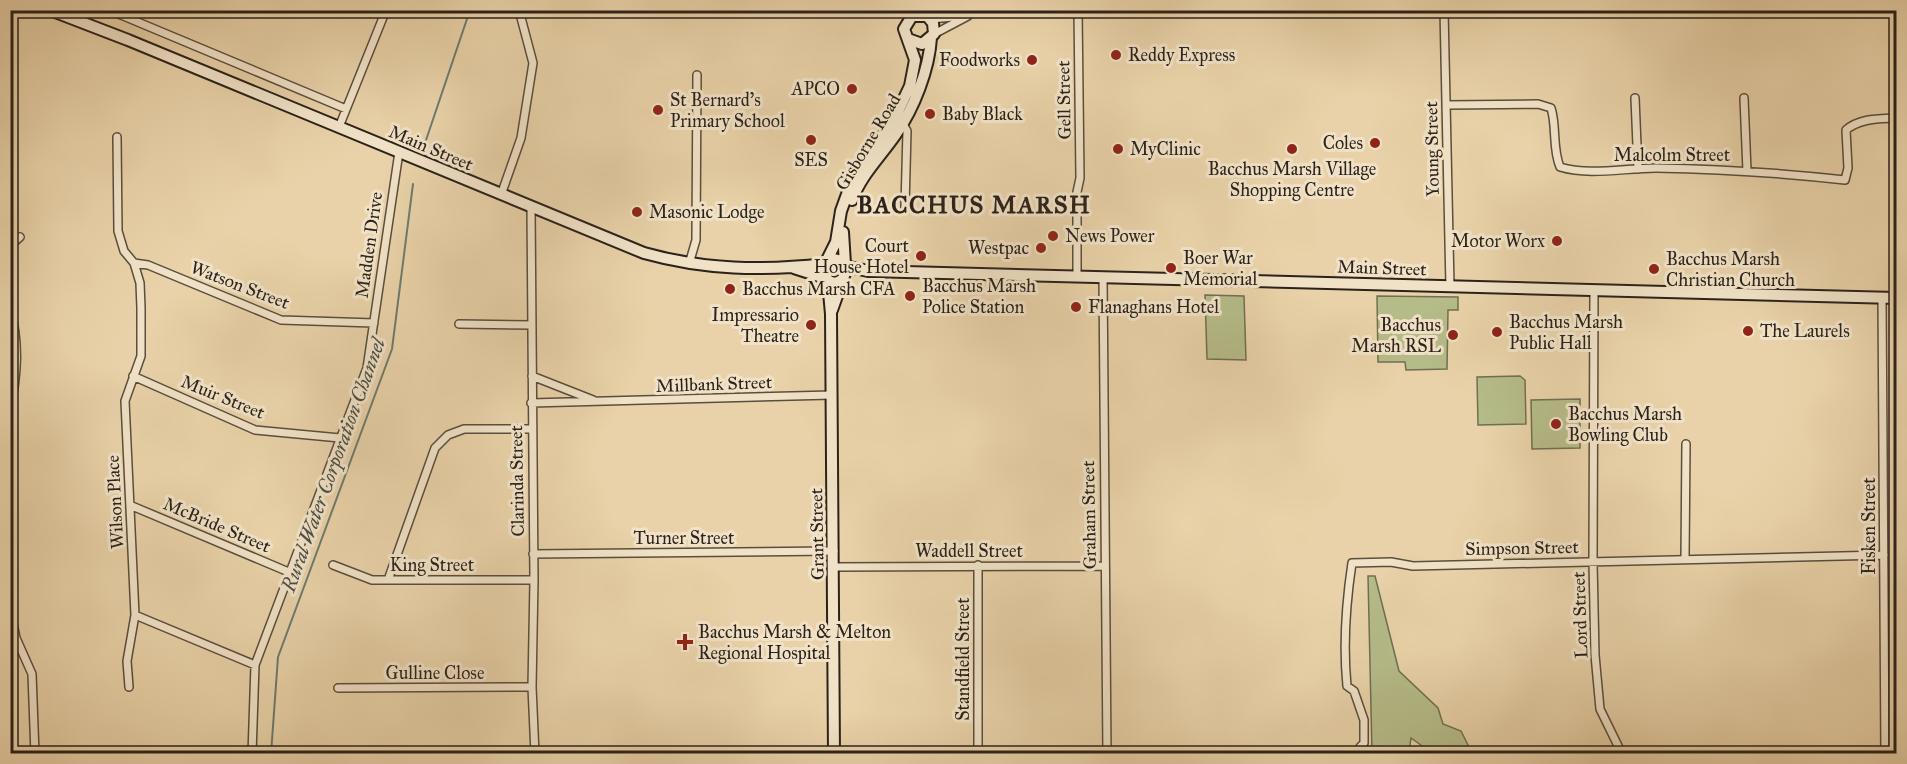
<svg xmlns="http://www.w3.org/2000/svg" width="1907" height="764" viewBox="0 0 1907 764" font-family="'IM FELL Great Primer',serif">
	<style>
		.green { fill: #b5bc89; stroke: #706f52; stroke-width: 1.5 }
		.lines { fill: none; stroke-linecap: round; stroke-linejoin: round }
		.stream { stroke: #6c7c6f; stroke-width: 2 }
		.minor-casing { stroke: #5a4e3e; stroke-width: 10 }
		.secondary-casing { stroke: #2b221a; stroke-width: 14 }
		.minor { stroke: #f1e2c7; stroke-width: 7 }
		.secondary { stroke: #f1e2c7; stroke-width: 10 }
		.poi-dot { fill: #8f2418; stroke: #f1e2c7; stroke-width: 2 }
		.labels { text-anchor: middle; stroke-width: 6; stroke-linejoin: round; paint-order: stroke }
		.poi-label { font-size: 18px; fill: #2b221a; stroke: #f1e2c7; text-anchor: start }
		.street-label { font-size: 18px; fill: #2b221a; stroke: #f1e2c7 }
		.water-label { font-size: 20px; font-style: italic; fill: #4b4f44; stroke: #f1e2c7 }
		.district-label { font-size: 24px; font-weight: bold; letter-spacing: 1.5px; fill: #2b221a; stroke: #f1e2c7 }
	</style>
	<rect width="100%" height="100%" fill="#e9d2a9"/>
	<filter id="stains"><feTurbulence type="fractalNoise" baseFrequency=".00333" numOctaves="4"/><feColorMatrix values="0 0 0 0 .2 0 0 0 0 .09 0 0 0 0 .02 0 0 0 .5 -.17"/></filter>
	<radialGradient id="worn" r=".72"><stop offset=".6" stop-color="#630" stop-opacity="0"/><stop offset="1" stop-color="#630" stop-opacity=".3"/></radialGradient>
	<path class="green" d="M1205 295 1244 296 1246 360 1207 359Z
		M1377 296 1458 297V310H1448L1447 369 1406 370 1405 362H1378Z
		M1520 376 1525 380 1526 424 1478 425 1477 377Z
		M1580 399V448L1532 449 1531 400Z
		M1368 576H1375L1399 671 1438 708 1443 724 1461 731 1472 753H1432L1411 738 1409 753H1372Z"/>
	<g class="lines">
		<path class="stream" d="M423 149 470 10
			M271 754 278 657 392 349 413 184"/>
		<defs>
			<path id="minor" d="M109 10 346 109
				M1444 10 1450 287
				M931 19 953 17 979 10
				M934 34 968 16
				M1635 98 1638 169
				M1744 98 1747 171
				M1447 105 1538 104 1551 108C1557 127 1552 148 1560 167 1590 176 1624 168 1656 168 1719 169 1782 173 1845 180L1848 168 1846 130C1860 118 1879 119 1896 118
				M10 110 13 111
				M902 122 907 131 905 207
				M339 127 386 10
				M117 137 118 231 124 251 134 263 140 283 141 308V356L125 401 135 615 127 661 129 687
				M501 195 521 138 533 63 519 10
				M531 207 534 580 532 687 535 754
				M10 246 20 237
				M134 263 148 265 281 320 374 323
				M689 264 696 240 697 75
				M1077 276V192L1080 178 1078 10
				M1103 277 1107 754
				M1594 290 1593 562 1595 655 1600 709 1622 754
				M1882 298 1885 754
				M10 308C20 344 17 376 10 412
				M459 324 532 325
				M133 376 255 430 340 438
				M532 376 593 400
				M531 403 832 395
				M132 506 291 573
				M533 554 834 551
				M1685 558 1686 444
				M333 565 372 580H534
				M978 565V754
				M834 567 1105 566
				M388 580 435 448 448 435 464 429H531
				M10 608 16 638 32 674 35 754
				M135 615 255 665
				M338 688 532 687
				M1360 747 1364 743V720L1354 691 1347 686C1343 646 1346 603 1352 563L1391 562 1413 566 1884 555
				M252 754 255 665 367 368 399 152"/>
			<path id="secondary" d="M50 10 128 40 644 253C705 270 762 271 825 264
				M908 39 922 44 934 34 933 23 923 11
				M852 200C861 175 881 156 896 134 914 108 929 70 931 38
				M843 232 845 264
				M826 262 834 259 842 261 846 270 843 279 836 283 828 281 823 268 836 242 841 211 854 175 893 122 910 86 915 60 904 29 912 16H926
				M845 266 868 271 1896 298
				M794 268 825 278
				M828 281 831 314 834 754
				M832 310 843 279"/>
		</defs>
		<use href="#minor" class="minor-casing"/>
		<use href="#secondary" class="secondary-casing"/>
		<use href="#minor" class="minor"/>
		<use href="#secondary" class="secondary"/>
	</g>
	<g class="poi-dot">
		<circle cx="1116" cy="55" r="6"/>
		<circle cx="1032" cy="60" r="6"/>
		<circle cx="852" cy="89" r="6"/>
		<circle cx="658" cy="110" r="6"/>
		<circle cx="930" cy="114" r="6"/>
		<circle cx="811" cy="140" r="6"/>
		<circle cx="1375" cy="143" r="6"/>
		<circle cx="1118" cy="149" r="6"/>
		<circle cx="1292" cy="149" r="6"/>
		<circle cx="637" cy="212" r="6"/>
		<circle cx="1053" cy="236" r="6"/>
		<circle cx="1557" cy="241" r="6"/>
		<circle cx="1041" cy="248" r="6"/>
		<circle cx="921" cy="256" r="6"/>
		<circle cx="1171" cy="268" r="6"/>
		<circle cx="1654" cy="269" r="6"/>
		<circle cx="730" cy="289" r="6"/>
		<circle cx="910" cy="296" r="6"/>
		<circle cx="1076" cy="307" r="6"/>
		<circle cx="811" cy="325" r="6"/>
		<circle cx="1748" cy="331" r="6"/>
		<circle cx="1497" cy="332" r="6"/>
		<circle cx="1453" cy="335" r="6"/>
		<circle cx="1556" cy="424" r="6"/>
		<path d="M682 633h6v6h6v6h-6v6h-6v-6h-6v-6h6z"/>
	</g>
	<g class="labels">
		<g class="poi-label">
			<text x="1128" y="61">Reddy Express</text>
			<text x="1020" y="66" text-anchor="end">Foodworks</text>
			<text x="840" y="95" text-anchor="end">APCO</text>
			<text x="670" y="106">St Bernard's<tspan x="670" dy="21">Primary School</tspan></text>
			<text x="942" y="120">Baby Black</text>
			<text x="1363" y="149" text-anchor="end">Coles</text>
			<text x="1130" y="155">MyClinic</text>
			<text x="811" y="166" text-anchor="middle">SES</text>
			<text x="1292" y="175" text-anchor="middle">Bacchus Marsh Village<tspan x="1292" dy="21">Shopping Centre</tspan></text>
			<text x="649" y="218">Masonic Lodge</text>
			<text x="1065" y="242">News Power</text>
			<text x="1545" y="247" text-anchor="end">Motor Worx</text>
			<text x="909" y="252" text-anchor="end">Court<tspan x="909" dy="21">House Hotel</tspan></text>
			<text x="1029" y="254" text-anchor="end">Westpac</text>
			<text x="1183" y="264">Boer War<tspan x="1183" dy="21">Memorial</tspan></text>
			<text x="1666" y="265">Bacchus Marsh<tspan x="1666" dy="21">Christian Church</tspan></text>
			<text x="922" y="292">Bacchus Marsh<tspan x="922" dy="21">Police Station</tspan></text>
			<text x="742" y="295">Bacchus Marsh CFA</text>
			<text x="1088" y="313">Flanaghans Hotel</text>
			<text x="799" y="321" text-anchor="end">Impressario<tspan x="799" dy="21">Theatre</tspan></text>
			<text x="1509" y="328">Bacchus Marsh<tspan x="1509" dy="21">Public Hall</tspan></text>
			<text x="1441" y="331" text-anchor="end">Bacchus<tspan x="1441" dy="21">Marsh RSL</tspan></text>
			<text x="1760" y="337">The Laurels</text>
			<text x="1568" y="420">Bacchus Marsh<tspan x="1568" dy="21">Bowling Club</tspan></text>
			<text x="698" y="638">Bacchus Marsh &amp; Melton<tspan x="698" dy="21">Regional Hospital</tspan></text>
		</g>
		<g class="street-label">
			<text transform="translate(1064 100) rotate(-91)" y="6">Gell Street</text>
			<text transform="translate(868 142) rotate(-59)" y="6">Gisborne Road</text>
			<text transform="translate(431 148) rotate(23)" y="6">Main Street</text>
			<text transform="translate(1432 149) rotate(-91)" y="6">Young Street</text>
			<text x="1672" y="161">Malcolm Street</text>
			<text transform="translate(369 245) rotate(-82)" y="6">Madden Drive</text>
			<text transform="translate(1382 268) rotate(2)" y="6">Main Street</text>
			<text transform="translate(240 285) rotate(21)" y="6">Watson Street</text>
			<text transform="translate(714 384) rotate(-2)" y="6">Millbank Street</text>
			<text transform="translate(223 397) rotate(22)" y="6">Muir Street</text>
			<text transform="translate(517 481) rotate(-91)" y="6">Clarinda Street</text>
			<text transform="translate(115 502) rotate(-93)" y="6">Wilson Place</text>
			<text transform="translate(1089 515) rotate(-91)" y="6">Graham Street</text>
			<text transform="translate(217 525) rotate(23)" y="6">McBride Street</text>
			<text transform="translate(1869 526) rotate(-90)" y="6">Fisken Street</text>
			<text transform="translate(817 534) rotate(-91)" y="6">Grant Street</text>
			<text x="684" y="544">Turner Street</text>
			<text transform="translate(1522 548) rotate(-1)" y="6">Simpson Street</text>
			<text x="969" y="557">Waddell Street</text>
			<text x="432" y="571">King Street</text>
			<text transform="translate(1580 615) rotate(-92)" y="6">Lord Street</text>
			<text transform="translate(963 659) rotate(-90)" y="6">Standfield Street</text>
			<text x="435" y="679">Gulline Close</text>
		</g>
		<g class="water-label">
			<text transform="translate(333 465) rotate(-70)" y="7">Rural Water Corporation Channel</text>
		</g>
		<g class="district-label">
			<text x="974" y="213">BACCHUS MARSH</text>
		</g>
	</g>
	<rect width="1907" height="764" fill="none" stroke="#e9d2a9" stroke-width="36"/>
	<rect x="12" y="12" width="1883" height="740" fill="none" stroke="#2b221a" stroke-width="3"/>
	<rect x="18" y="18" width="1871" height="728" fill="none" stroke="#2b221a" stroke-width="1.5"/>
	<rect width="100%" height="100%" filter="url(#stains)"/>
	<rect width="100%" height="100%" fill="url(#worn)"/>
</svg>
